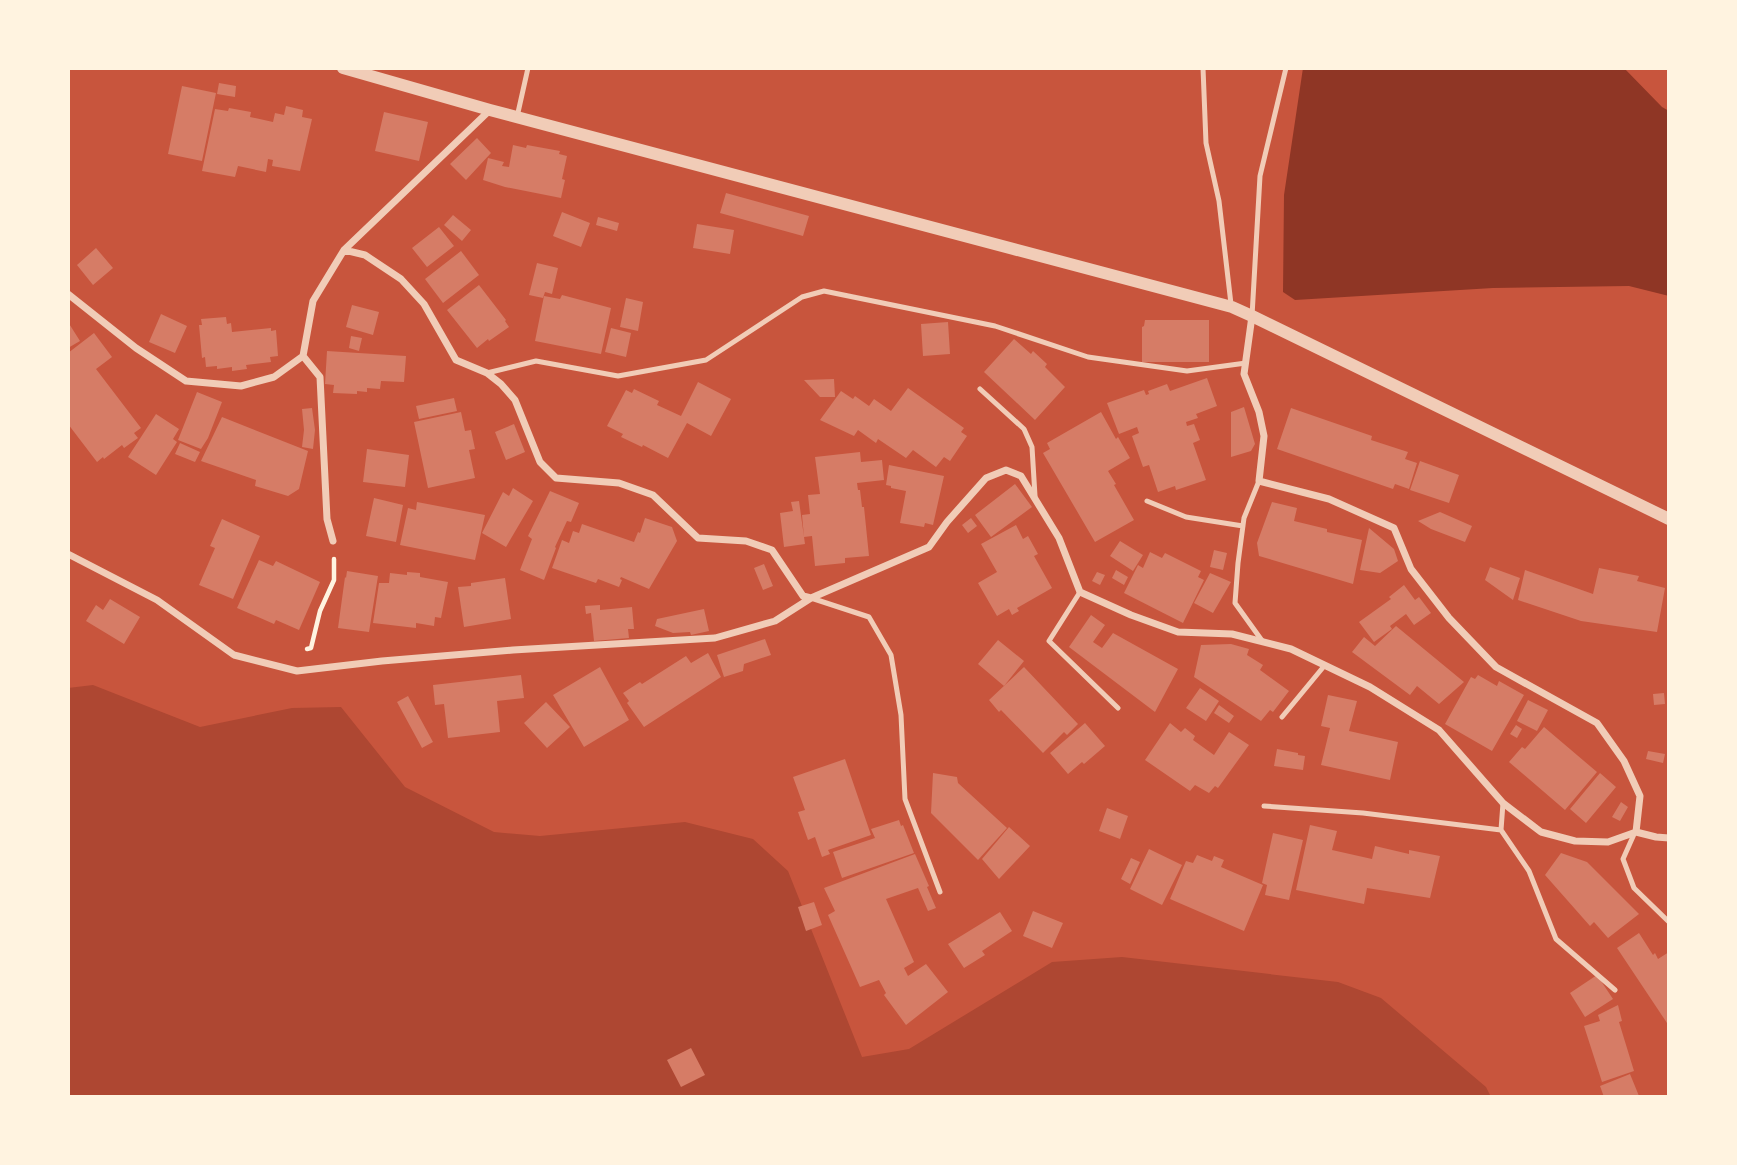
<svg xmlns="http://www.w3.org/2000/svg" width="1737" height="1165" viewBox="0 0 1737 1165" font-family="'PT Serif',serif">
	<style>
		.green { fill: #ae4732 }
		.water { fill: #8f3625 }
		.building { fill: #d67c66 }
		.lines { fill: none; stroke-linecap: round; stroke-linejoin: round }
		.path { stroke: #fff3e0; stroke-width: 4.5 }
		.service { stroke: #f1ccb7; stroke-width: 5 }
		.minor { stroke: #f1ccb7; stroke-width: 7 }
		.tertiary { stroke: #f1ccb7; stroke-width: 12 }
	</style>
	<rect width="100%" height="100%" fill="#c8553d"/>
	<path class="green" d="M93 685 200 727 292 708 341 707 405 787 494 832 540 836 685 822 753 839 788 871 862 1057 909 1049 1052 962 1122 957 1338 982 1381 998 1486 1087 1491 1097H68V688Z"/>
	<path class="water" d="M1303 68H1624L1662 107 1669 111V296L1629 286 1493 288 1295 300 1283 292 1284 195Z"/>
	<path class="building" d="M219 83 236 86 235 97 217 94Z
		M182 86 216 93 202 161 168 154Z
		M286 106 303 110 302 117 312 119 300 171 272 166 273 160 268 159 266 172 238 166 235 177 202 171 215 109 228 111 229 108 251 112 250 117 273 122 275 113 284 115Z
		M384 112 428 122 419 161 375 151Z
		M477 138 491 153 466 180 450 164Z
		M513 145 526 148 527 145 560 151 559 154 567 156 562 179 565 180 561 198 505 187 483 180 488 158 504 162 502 166 509 167Z
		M726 193 809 216 803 236 720 213Z
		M562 212 590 223 581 247 553 236Z
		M453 215 471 230 462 241 444 225Z
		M598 217 619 223 617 231 596 225Z
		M697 224 734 230 730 254 693 248Z
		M439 227 454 246 427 267 412 248Z
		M96 248 113 268 93 285 77 265Z
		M461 251 479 275 443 303 425 279Z
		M537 263 558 268 552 294 545 292 543 298 529 295Z
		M479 285 506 320 505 321 509 327 489 341 488 339 477 348 447 310Z
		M562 295 611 308 601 354 535 341 544 296 560 299Z
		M626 298 643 302 638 331 620 327Z
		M352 305 379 312 373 335 346 327Z
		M161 314 187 326 175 353 149 342Z
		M226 317 227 324 231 323 232 332 271 328V331L276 330 278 356 270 357 271 362 246 365 247 369 232 371V367L217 369V366L206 367 205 357 202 358 199 325H202L201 319Z
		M1145 320H1209V362H1142V327L1144 326Z
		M68 322 80 341 68 348Z
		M948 322 950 354 923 356 921 324Z
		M611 328 631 333 626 357 605 352Z
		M94 333 112 357 96 369 141 428 134 433 138 438 124 448 122 445 104 459 103 457 97 462 68 424V353Z
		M351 336 362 338 359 351 349 348Z
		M1014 339 1031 354 1033 351 1047 364 1045 367 1065 387 1035 420 984 372Z
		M327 351 406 356 404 382 381 381 380 389 367 388V392L357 391V394L333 393 334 385 325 384Z
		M1207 378 1217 406 1196 414 1198 418 1186 422 1187 426 1194 424 1200 440 1193 443 1206 480 1176 490 1175 486 1158 492 1149 465 1143 467 1132 436 1139 433 1137 427 1119 434 1107 403 1144 390 1146 395 1149 394 1148 391 1167 384 1170 391Z
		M834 379 835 397H820L804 380Z
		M698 382 731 399 711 436 687 423 668 458 643 445 642 447 621 437 623 434 607 426 626 390 632 393 634 389 659 401 657 405 681 416Z
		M908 388 964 428 961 432 967 436 950 461 944 457 936 467 913 450 906 458 878 439 876 443 858 430 854 436 820 420 841 391 853 399 855 396 869 406 874 399 891 411Z
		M197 392 222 402 208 438 201 449 178 440Z
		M454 398 457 411 419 419 416 406Z
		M1244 407 1255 444 1251 451 1231 457V412Z
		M312 408 315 430 313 449 302 447 304 430 302 409Z
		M1291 408 1372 436 1371 440 1408 452 1405 459 1417 463 1409 489 1395 484 1393 489 1277 449Z
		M461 412 465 431 471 430 475 449 469 450 475 478 428 488 414 422Z
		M1101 412 1116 439 1118 437 1130 458 1108 471 1116 484 1114 485 1134 520 1095 542 1043 453 1050 449 1047 443Z
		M156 414 179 429 173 439 177 442 156 475 128 457Z
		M222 417 308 451 299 489 288 496 255 486 256 480 201 461Z
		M514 424 525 452 506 460 495 432Z
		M180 443 200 452 195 462 175 454Z
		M367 449 409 455 405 487 363 482Z
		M860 452 861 462 882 460 884 480 857 483 858 490H860L862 507H864L869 556 845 558V563L815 566 812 536 804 537 802 515 810 514 808 495 820 494 815 457Z
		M1420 461 1459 475 1449 503 1410 490Z
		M889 465 944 476 933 525 925 523 924 527 900 523 906 491 891 488V486L886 485Z
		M1015 484 1032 507 991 537 975 515Z
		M513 488 533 501 506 547 482 533 503 492 509 496Z
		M550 491 579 503 571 522 567 521 555 547 556 548 544 580 520 570 532 539 528 536Z
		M374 498 403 505 396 542 366 536Z
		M799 501 805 544 784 547 780 513 793 511 791 502Z
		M417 502 485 515 475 560 400 545 408 508 416 510Z
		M1272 502 1297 508 1294 521 1327 529V532L1362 540 1353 584 1259 556 1257 543Z
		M1440 512 1472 526 1465 542 1431 529 1418 521Z
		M645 518 672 527 677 541 649 589 621 577 620 579 622 580 619 587 598 579 596 583 552 568 562 540 569 543 573 531 579 533 582 524 634 542 638 532 640 533Z
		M971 518 977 526 968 533 962 525Z
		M222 519 260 536 233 599 199 585 215 548 210 546Z
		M1016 525 1023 539 1028 536 1038 554 1034 556 1052 588 1017 608 1019 611 1012 615 1009 609 997 616 978 583 997 572 981 544Z
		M1369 528 1394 549 1398 561 1380 573 1360 570Z
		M1120 541 1143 555 1133 571 1110 556Z
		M1214 550 1227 553 1223 570 1210 567Z
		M1150 552 1162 558 1165 553 1201 571 1198 577 1204 580 1183 623 1124 593 1138 565 1143 568Z
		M259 560 273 566 276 561 320 582 299 630 276 620 274 624 237 608Z
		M764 564 773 586 763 590 754 568Z
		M1490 567 1520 578 1513 600 1485 580Z
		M1599 568 1639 576 1637 581 1665 588 1657 632 1581 621 1518 600 1525 570 1593 594Z
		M1116 570 1128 577 1124 585 1112 578Z
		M347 571 378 576 369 632 338 628 345 577 346 578Z
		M407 572 420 573V577L448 582 441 618 435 617 434 626 416 623V628L373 623 379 583H389L390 573 407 575Z
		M1097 572 1105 575 1100 585 1092 581Z
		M1210 573 1231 582 1213 613 1194 603Z
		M505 578 511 619 464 627 458 587 471 586V583Z
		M1404 585 1415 600 1419 597 1431 613 1414 625 1406 614 1390 626 1392 629 1374 642 1359 622 1391 599 1389 597Z
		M110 599 140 617 124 644 86 621 96 605 103 610Z
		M600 605V610L632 607 634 629H628L629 638 594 641 591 613 586 614 585 606Z
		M704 609 709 631 691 635 690 632 673 633 655 626 657 619Z
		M1091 615 1105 625 1093 642 1102 648 1113 633 1178 669 1155 712 1069 647Z
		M1396 626 1464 682 1439 704 1417 686 1410 695 1352 652 1364 637 1375 646Z
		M765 639 771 655 744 664 743 671 724 677 717 655Z
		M998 640 1024 661 1004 686 978 664Z
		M1231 644 1249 649 1247 655 1263 665 1260 670 1289 691 1273 712 1270 710 1261 721 1194 677 1201 645Z
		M708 653 721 677 644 727 627 703 629 701 623 693 640 682 642 684 686 656 691 663Z
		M600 667 629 720 584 747 553 695Z
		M1024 667 1078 724 1067 735 1064 732 1043 753 1001 710 999 712 989 700Z
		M521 675 524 698 497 701 500 732 448 738 444 704 435 705 433 685Z
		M1478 675 1497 686 1499 681 1524 695 1492 751 1445 724 1471 677 1475 679Z
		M1200 688 1219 701 1206 721 1186 708Z
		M1664 693 1665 704 1654 705 1653 694Z
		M1328 695 1357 701 1349 731 1398 742 1390 780 1321 765 1330 728 1321 726Z
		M408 696 433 742 422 748 397 702Z
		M1528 700 1548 710 1537 731 1517 721Z
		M546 702 570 727 547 748 524 723Z
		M1219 705 1234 716 1229 723 1214 713Z
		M1085 723 1105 746 1084 764 1082 762 1068 774 1050 753Z
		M1170 723 1181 732 1185 728 1195 736 1193 740 1214 755 1229 732 1249 745 1218 788 1215 786 1209 793 1195 785 1190 791 1145 760Z
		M1516 725 1522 729 1517 738 1510 734Z
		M1544 727 1597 772 1565 810 1509 762 1522 747 1525 749Z
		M1277 749 1298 753V755L1305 756 1303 770 1274 766Z
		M1648 751 1665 754 1663 763 1646 759Z
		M845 759 871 835 828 850 830 854 822 857 815 837 808 840 798 812 805 810 793 777Z
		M933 773 957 777 958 783 1007 828 978 860 931 813Z
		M1600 773 1616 787 1586 823 1570 809Z
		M1621 802 1628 807 1620 821 1612 817Z
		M1107 808 1128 816 1120 839 1099 831Z
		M899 820 901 826 903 825 914 853 842 878 833 852 875 838 871 829Z
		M1310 825 1337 831 1332 850 1372 859 1375 846 1409 854V850L1440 856 1430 898 1367 888 1364 904 1296 890Z
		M1009 827 1030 846 999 879 982 859Z
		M1273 833 1303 840 1289 900 1265 895 1267 885 1262 883Z
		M1149 849 1182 865 1162 905 1130 889Z
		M1561 853 1587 862 1639 914 1608 938 1594 922 1590 926 1545 875Z
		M915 854 929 886 927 887 936 908 928 911 918 888 886 899 914 962 904 968 908 976 926 964 948 992 906 1025 884 995 886 993 879 980 860 987 828 915 835 911 824 888Z
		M1197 855 1212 861 1214 856 1224 860 1221 867 1263 885 1244 931 1170 899 1186 861 1193 863Z
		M1131 858 1140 862 1130 884 1121 879Z
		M814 902 822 925 806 931 798 907Z
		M1033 911 1063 923 1052 948 1023 936Z
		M1000 912 1012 931 982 951 985 955 964 968 948 944Z
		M1639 933 1653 955 1655 953 1658 959 1669 952V1026L1617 948Z
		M1597 975 1613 999 1585 1017 1570 993Z
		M1618 1005 1622 1021 1619 1022 1634 1071 1602 1082 1584 1026 1600 1021 1598 1015Z
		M691 1048 705 1075 681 1087 667 1060Z
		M1630 1074 1639 1096 1604 1097 1600 1086Z"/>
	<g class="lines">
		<path class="path" d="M307 649 311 648 320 611 334 580V559"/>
		<path class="service" d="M1203 68 1206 143 1219 201 1231 304
			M517 117 528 68
			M1252 316 1260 176 1286 68
			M487 373 536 361 618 376 706 360 802 297 824 291 995 326 1088 357 1187 371 1246 363
			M980 389 1024 429 1032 447 1035 496
			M1259 481 1244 518 1238 563 1235 603 1263 642
			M1147 501 1186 517 1243 526
			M1080 592 1049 641 1118 708
			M811 598 869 617 891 655 901 715 905 799 940 892
			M1282 717 1325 665
			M1264 806 1363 813 1501 830 1503 803
			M1501 830 1529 871 1556 939 1615 990
			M1635 832 1623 859 1634 888 1669 922"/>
		<path class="minor" d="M344 250 365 255 401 279 424 304 456 360 487 373 501 384 515 400 540 462 556 478 619 483 653 495 698 538 746 541 772 550 803 596 811 598
			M68 294 136 348 186 381 241 386 274 377 303 356 313 301 344 250 490 110
			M1252 316 1244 374 1259 412 1264 436 1259 481 1329 499 1394 528 1411 569 1449 618 1496 667 1597 723 1624 761 1640 796 1636 832
			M303 356 320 377 327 519 333 541
			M68 554 157 600 234 655 297 671 382 661 513 650 715 638 775 621 811 598 929 547 947 522 986 478 1006 470 1021 476 1059 538 1080 592 1131 615 1178 632 1232 634 1291 649 1370 687 1439 730 1503 803 1541 832 1575 841 1608 842 1636 832 1656 837 1669 838"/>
		<path class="tertiary" d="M343 68 490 110 1232 307 1252 316 1669 519"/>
	</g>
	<rect width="1737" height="1165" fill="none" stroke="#fff3e0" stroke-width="140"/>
</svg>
